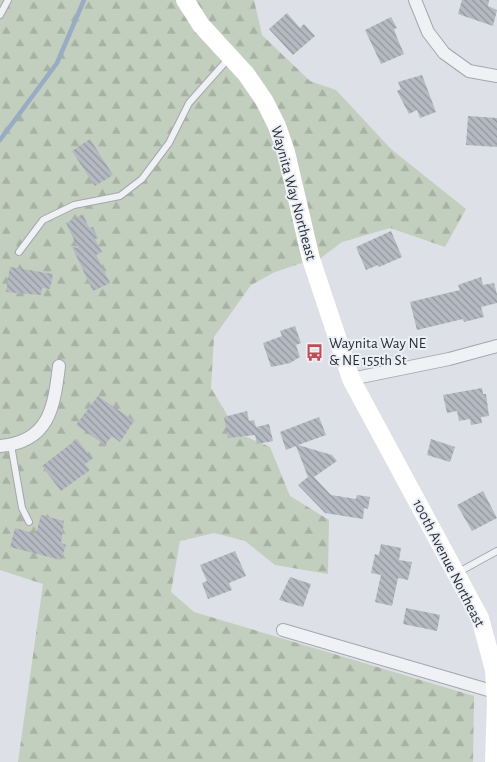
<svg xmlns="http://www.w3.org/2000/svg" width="497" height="762" viewBox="0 0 497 762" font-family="'Alegreya Sans',sans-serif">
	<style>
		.forest { fill: url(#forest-firs) }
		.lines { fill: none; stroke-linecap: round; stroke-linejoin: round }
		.stream { stroke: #9aabc4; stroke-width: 4.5 }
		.building { fill: url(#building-back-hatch) }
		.service-casing { stroke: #a3a7af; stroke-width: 8 }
		.minor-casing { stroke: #a3a7af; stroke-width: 14 }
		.service { stroke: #eff1f4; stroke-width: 6 }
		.minor { stroke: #eff1f4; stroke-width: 12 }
		.secondary { stroke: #fff; stroke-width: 18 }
		.labels { text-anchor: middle; stroke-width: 4; stroke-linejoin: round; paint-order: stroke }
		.street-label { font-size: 15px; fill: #272d3b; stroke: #eceff3 }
		.poi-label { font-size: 15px; fill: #272d3b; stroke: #eceff3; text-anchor: start }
	</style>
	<defs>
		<pattern id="forest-firs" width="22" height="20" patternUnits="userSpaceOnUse" patternTransform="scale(1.25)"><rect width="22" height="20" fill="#c2cfbe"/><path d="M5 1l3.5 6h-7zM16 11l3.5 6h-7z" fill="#a7b2a4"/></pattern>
		<pattern id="building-back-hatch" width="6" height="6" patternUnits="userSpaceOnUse" patternTransform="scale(1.25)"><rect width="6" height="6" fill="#b4b9c2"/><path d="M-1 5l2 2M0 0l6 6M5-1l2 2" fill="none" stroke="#92979f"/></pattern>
	</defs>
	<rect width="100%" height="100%" fill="#dde0e6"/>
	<path class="forest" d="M0 0H254L262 35 310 81 336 90 391 149 466 209 445 247 390 228 342 242 313 264 311 260 275 272 251 285 214 337 211 388 238 433 270 447 290 496 329 520 328 574 275 565 245 541 214 533 180 541 171 592 194 612 474 696 473 762H18L43 584 0 570Z"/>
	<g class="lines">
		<path class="stream" d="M0 140 57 63 84 0"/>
	</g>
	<path class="building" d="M462 0H489L488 6 497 10 493 26 458 14Z
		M287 13 300 28 304 24 315 36 293 55 269 29Z
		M391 17 397 28 394 29 396 35 404 54 381 64 365 30Z
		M422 75 436 112 420 118 417 110 409 114 397 91 401 89 398 82Z
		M468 116 497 118V147L466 145Z
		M90 139 113 175 95 186 72 151Z
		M83 214 89 228 93 227 98 238 95 239 102 252 96 255 110 283 93 291 72 247 78 248 66 223Z
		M391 231 402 257 379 267 378 265 366 270 356 247Z
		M10 267 53 274 50 289 42 288 41 295 6 292Z
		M481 277 483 285 494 283 497 294V303L481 307 484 317 464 322 463 319 417 330 410 302 460 290 458 285Z
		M295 326 301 343 296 345 300 357 290 363 271 367 263 343 282 336 280 331Z
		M482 388 483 394H486L489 416 481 417 482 423 471 425 470 419 459 421 457 411 447 413 443 395Z
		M98 396 134 421 120 442 112 436 105 445 76 425Z
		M247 411 249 421 254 420 256 427 269 424 273 441 257 444 255 435 228 438 224 417Z
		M319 417 326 435 298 445 332 455 337 461 314 477 331 495 356 499 357 495 370 497 368 509 364 508 363 519 325 513 298 485 308 477 296 446 286 450 280 432Z
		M77 439 92 459 85 464 90 470 61 491 42 466Z
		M431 439 455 447 450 462 427 455Z
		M483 491 497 518 472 531 457 505Z
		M41 515 64 521 61 543 66 545 61 560 10 547 15 528 36 534Z
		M381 544 401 548 399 560 412 562 408 580 398 578 392 606 375 602 381 575 371 573 375 554 379 555Z
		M235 551 246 576 229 583 232 590 208 599 202 583 207 581 200 565Z
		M290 577 311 584 303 607 279 600Z
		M406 608 440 615 437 631 403 624Z"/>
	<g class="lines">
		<defs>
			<path id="service" d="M0 15 8 0
				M19 252 43 220 74 205 120 196 142 179 169 143 189 103 229 58
				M11 445 22 508 29 522
				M457 573 497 551"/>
			<path id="minor" d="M415 0 428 32 444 53 469 71 497 76
				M351 379 449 359 497 346
				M0 446C49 442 54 408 59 366
				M283 630 495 692"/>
		</defs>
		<use href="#service" class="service-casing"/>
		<use href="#minor" class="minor-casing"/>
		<use href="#service" class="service"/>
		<use href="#minor" class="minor"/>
		<path class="secondary" d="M185 0 201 25 246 74 264 100 277 126 286 152 311 259 351 379 480 618 494 670 496 703 494 762"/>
	</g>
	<defs>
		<symbol id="bus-bare" viewBox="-9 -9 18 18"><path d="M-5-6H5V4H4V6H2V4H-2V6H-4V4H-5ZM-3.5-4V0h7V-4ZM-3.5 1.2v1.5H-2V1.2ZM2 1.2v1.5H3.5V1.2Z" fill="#c34954" stroke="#eceff3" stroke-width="2.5" paint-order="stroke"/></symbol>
	</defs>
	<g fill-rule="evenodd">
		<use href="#bus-bare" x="302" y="340" width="25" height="25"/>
	</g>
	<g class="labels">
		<g class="street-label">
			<text transform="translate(294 193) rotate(75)" y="5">Waynita Way Northeast</text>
			<text transform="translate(449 563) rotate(63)" y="5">100th Avenue Northeast</text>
		</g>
		<g class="poi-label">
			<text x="329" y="348">Waynita Way NE<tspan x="329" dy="17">&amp; NE 155th St</tspan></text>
		</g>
	</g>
</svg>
